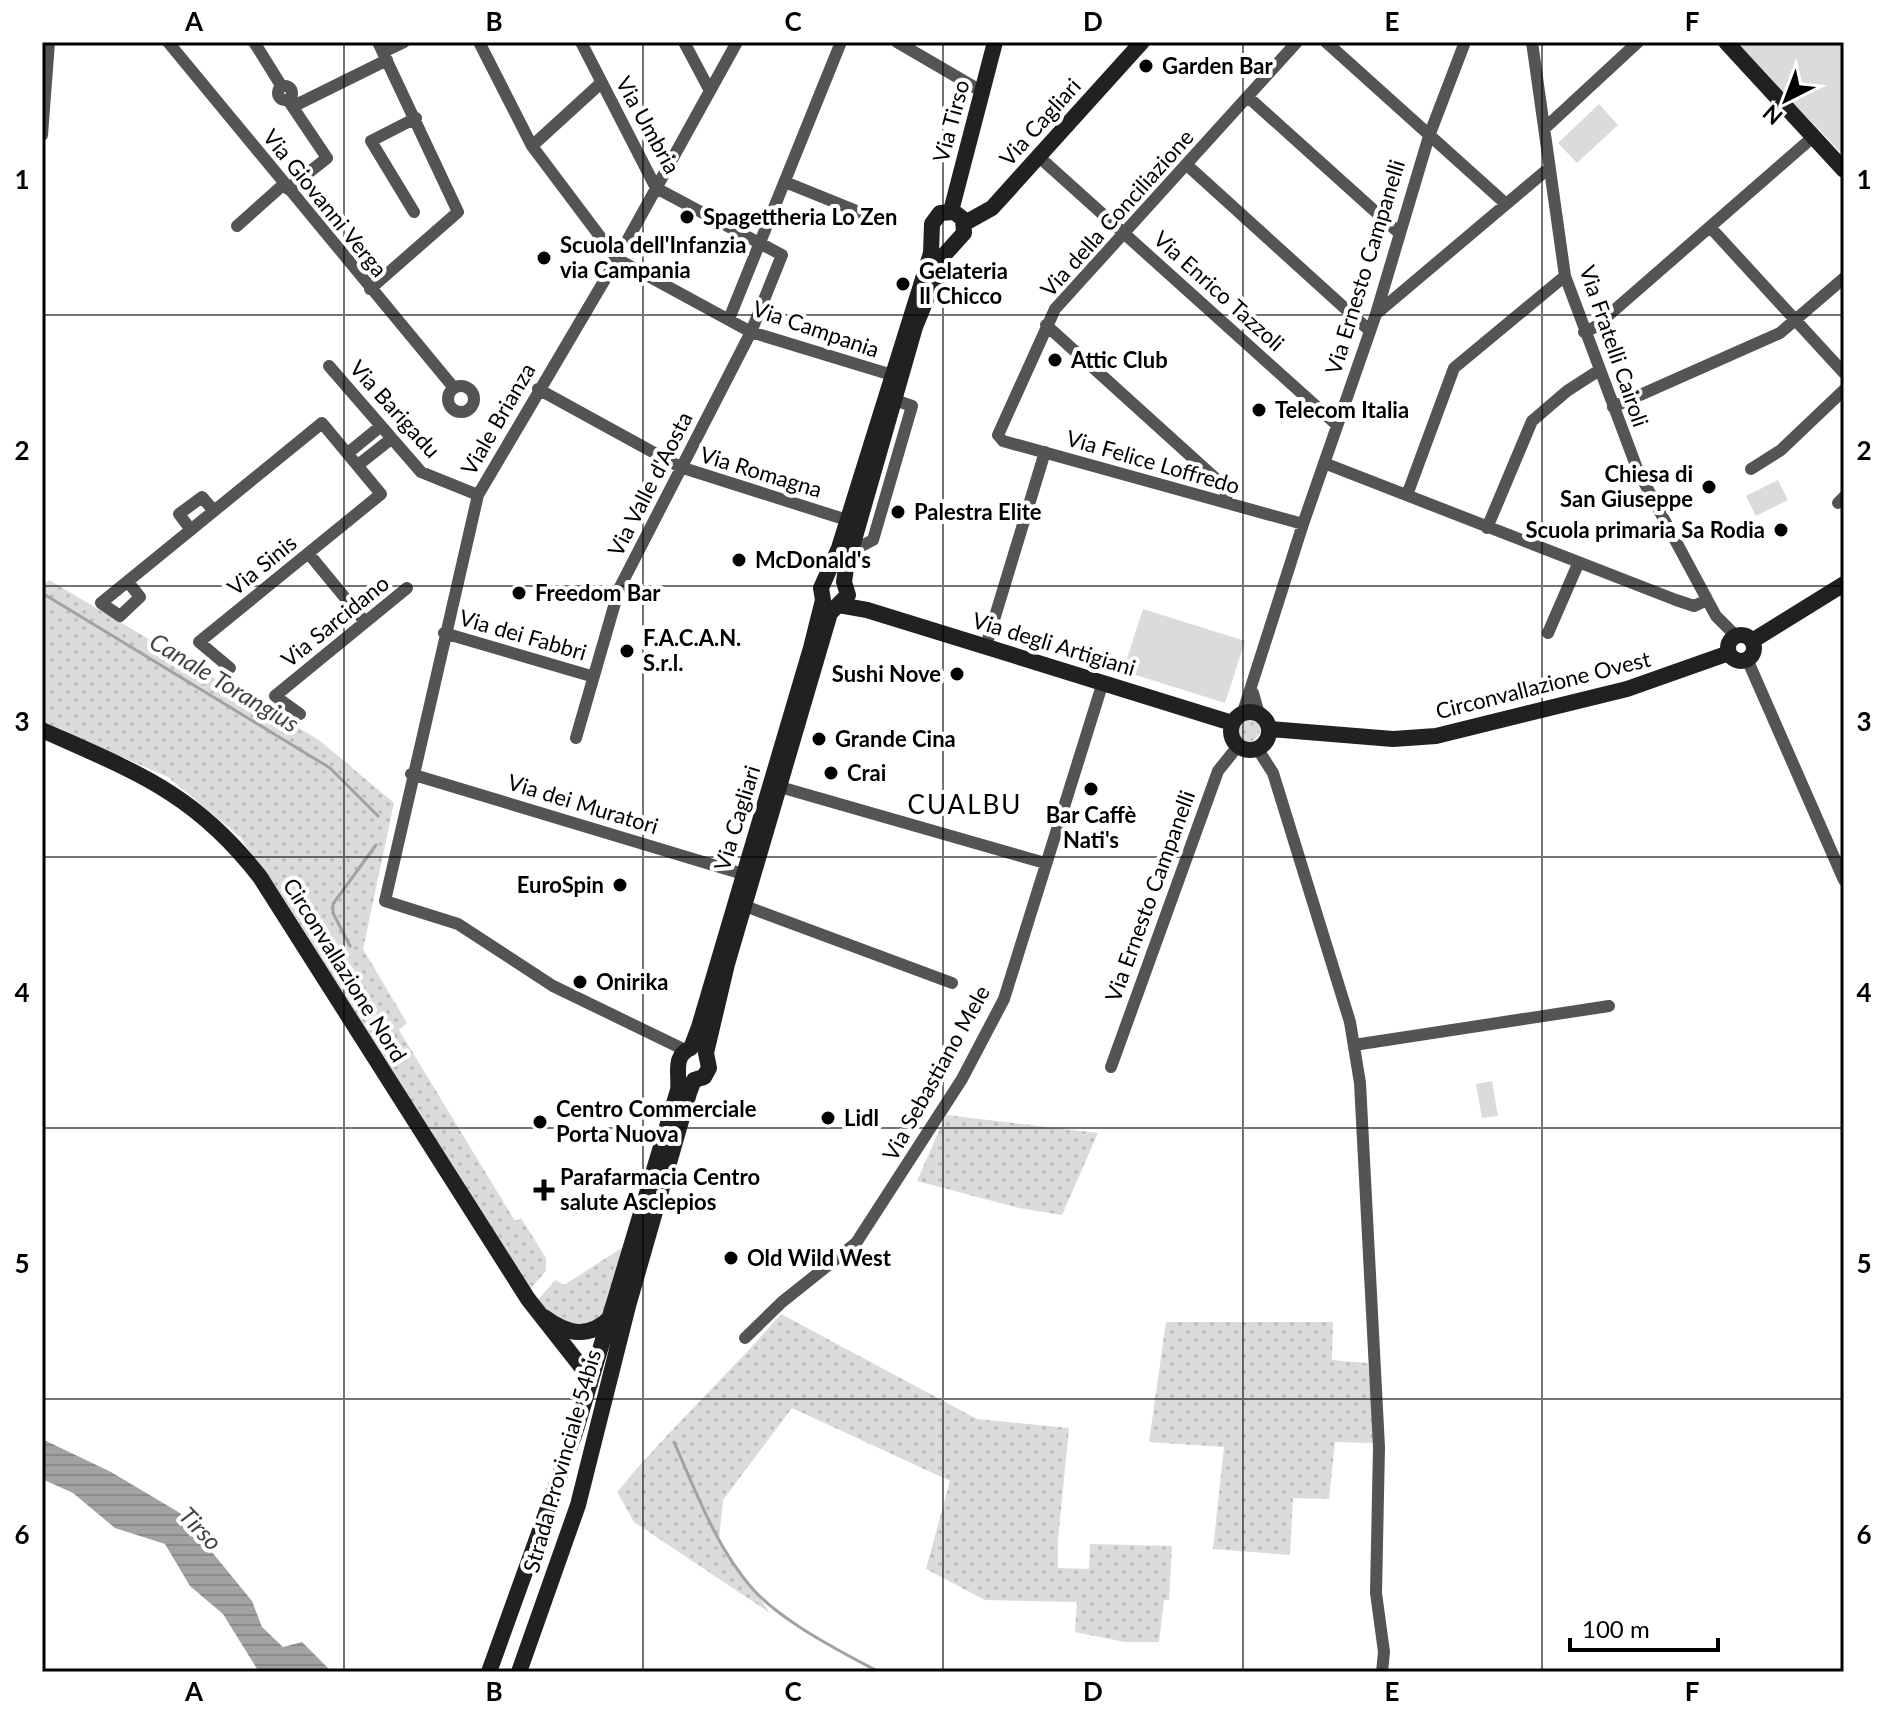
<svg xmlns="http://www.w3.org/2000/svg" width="1886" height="1714" viewBox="0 0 1886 1714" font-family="Lato,sans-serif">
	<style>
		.grass { fill: url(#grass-dots) }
		.green { fill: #dbdbdb }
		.water { fill: url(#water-rules) }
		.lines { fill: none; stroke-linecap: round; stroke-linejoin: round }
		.stream { stroke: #a2a2a2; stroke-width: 3 }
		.street { stroke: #545454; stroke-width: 12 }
		.secondary { stroke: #212121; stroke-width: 16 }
		.grid { fill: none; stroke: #000; stroke-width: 2; stroke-opacity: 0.55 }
		.poi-dot { fill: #000; stroke: #fff; stroke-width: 3 }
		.labels { text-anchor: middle; stroke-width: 8; stroke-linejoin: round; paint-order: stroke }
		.poi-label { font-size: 22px; font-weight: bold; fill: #000; stroke: #fff; text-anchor: start }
		.street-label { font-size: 22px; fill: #000; stroke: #fff }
		.water-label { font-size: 24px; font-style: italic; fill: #434343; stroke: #fff }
		.quarter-label { font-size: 26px; letter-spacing: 2px; fill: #000; stroke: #fff }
		.neatline { fill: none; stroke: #000; stroke-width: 3 }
		.grid-label { font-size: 26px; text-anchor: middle; font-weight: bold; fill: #000 }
	</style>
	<defs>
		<pattern id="grass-dots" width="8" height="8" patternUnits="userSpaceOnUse" patternTransform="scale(2)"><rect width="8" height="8" fill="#dbdbdb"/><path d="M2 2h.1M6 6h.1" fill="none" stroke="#bababa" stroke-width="1.8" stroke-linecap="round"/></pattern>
		<pattern id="water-rules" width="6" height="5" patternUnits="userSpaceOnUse" patternTransform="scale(2)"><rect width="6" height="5" fill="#a2a2a2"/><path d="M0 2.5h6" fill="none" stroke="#8a8a8a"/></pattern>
	</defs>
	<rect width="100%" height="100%" fill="#fff"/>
	<path class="grass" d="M49 580 319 740 394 803 363 949 407 1023 399 1030 515 1221 521 1218 546 1258V1271L530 1289 241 838 168 777 42 722V587Z
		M1234 729a13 13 0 1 1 26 0a13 13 0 1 1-26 0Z
		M946 1115 1098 1133 1062 1215 1019 1208 917 1181Z
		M628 1244 608 1313 594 1326 556 1321 537 1301 555 1280 564 1285Z
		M781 1314 977 1419 1069 1428 1058 1540V1568L1089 1569 1090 1544 1172 1546 1169 1600H1164L1159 1642H1125L1075 1632 1077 1602 985 1600 926 1569 950 1481 792 1408 723 1500 719 1540 770 1613 634 1522 617 1492C668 1430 728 1375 781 1314Z
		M1166 1322H1333L1332 1360 1368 1363 1377 1443 1335 1442 1329 1499 1293 1498 1290 1555 1213 1549 1224 1447 1149 1442Z"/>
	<path class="green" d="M1735 42H1844V156Z
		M1599 104 1618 125 1577 163 1558 143Z
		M1778 480 1788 500 1756 516 1746 496Z
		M1143 609 1245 641 1225 703 1123 671Z
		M1492 1081 1498 1116 1482 1118 1476 1084Z"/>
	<path class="water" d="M42 1439 111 1472 180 1513 252 1601 262 1627 283 1647 302 1642 332 1672H259L223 1614 190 1586 165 1544 115 1528 73 1493 42 1479Z"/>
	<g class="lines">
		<path class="stream" d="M42 593 330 768 378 816
			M350 946 333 913V904L376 845
			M674 1442C695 1489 716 1547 751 1587 780 1621 840 1651 879 1672"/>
		<path class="street" d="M168 42 454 388
			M254 42 282 87
			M479 42 532 146 617 259 751 332 892 375
			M684 42 710 91
			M897 42 981 91
			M1297 42 1055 309 998 435 1003 441 1303 524
			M1326 42 1506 204
			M1532 42 1565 276 1638 471 1716 616 1736 636
			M383 52 404 42
			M278 93a7 7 0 1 1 14 0a7 7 0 1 1-14 0Z
			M1248 97 1398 232
			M290 98 298 104 387 60
			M1545 128 1638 42
			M42 135 49 42
			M532 146 601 83
			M1038 156 1337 425
			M1188 166 1370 331
			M785 182 869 216
			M288 189 327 158 288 100
			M414 212 371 141 416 118
			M237 226 284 184
			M1710 227 1844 373
			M370 289 458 212 378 42
			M1376 314 1549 168
			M729 319 841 42
			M1046 325 1225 487 1227 503
			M1584 332 1595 327 1813 137
			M329 366 421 472 478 495
			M448 399a13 13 0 1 1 26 0a13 13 0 1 1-26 0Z
			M538 389 680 467 847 520
			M1613 407 1780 333 1844 278
			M348 453 381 426
			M1324 463 1676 600 1694 606 1707 600
			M358 465 391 439
			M1751 469 1781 450 1844 390
			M1407 495 1454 368 1565 276
			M1838 503 1844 497
			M1487 528 1532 421 1567 391 1598 371
			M191 530 179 514 202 497 214 511
			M850 552 873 540 912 406 892 399
			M309 554 365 622
			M128 582 140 597 120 616 101 603 322 423 381 494 199 642 230 668
			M444 633 591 676
			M1548 633 1578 564
			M986 646 1045 452
			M1747 659 1844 880
			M1253 693 1259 714
			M1243 712 1303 524 1376 314 1429 136 1465 42
			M300 714 275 696 407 588
			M576 738 619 589 751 332 782 255 656 188 581 42
			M1257 748 1273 773 1350 1022 1360 1083 1379 1447 1376 1593 1384 1652 1382 1672
			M411 774 743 874
			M780 787 1045 863
			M745 906 952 983
			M1354 1045 1609 1006
			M685 1050 553 986 458 924 385 901 478 495 617 259 737 42
			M1111 1067 1218 771 1238 746
			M745 1338 782 1302 856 1243 962 1079 1004 999 1103 682"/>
		<path class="secondary" d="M1726 42 1844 170
			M951 211 995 42
			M965 223 992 208 1142 42
			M839 605 867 610 1232 723
			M1728 648a13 13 0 1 1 26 0a13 13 0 1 1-26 0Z
			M1752 641 1844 584
			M1231 731a19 19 0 1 1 38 0a19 19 0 1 1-38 0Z
			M1269 729 1393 739 1436 736 1627 689 1729 653
			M42 730C136 772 195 793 260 877L528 1299 583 1369 590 1384
			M544 1317C568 1335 589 1339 611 1317
			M489 1672 575 1433 678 1090C680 1073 672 1056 691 1048L699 1027 811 648 823 600 821 588 839 548 931 253 932 224 940 213 954 212 963 219 964 233 945 254 915 327 846 568 844 582 848 595 830 613 727 964 706 1053 709 1068 704 1077 694 1080 689 1093 628 1306 578 1505 519 1672"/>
	</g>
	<path class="grid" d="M344 42V1672M643 42V1672M943 42V1672M1243 42V1672M1542 42V1672M42 315H1844M42 586H1844M42 857H1844M42 1128H1844M42 1399H1844"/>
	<g class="poi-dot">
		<circle cx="1146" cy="66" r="8"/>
		<circle cx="687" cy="217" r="8"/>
		<circle cx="544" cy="258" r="8"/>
		<circle cx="903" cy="284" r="8"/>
		<circle cx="1055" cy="360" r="8"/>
		<circle cx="1259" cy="410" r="8"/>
		<circle cx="1709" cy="487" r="8"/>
		<circle cx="898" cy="512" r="8"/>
		<circle cx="1781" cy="530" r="8"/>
		<circle cx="739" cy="560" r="8"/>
		<circle cx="519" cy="593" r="8"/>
		<circle cx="627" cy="651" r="8"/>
		<circle cx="957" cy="674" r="8"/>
		<circle cx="819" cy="739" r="8"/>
		<circle cx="831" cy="773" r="8"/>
		<circle cx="1091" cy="789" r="8"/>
		<circle cx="620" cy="885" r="8"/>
		<circle cx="580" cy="982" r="8"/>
		<circle cx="828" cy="1118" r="8"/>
		<circle cx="540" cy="1122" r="8"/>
		<path d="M540 1178h8v8h8v8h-8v8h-8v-8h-8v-8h8z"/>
		<circle cx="731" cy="1258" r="8"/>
	</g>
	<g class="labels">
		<g class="poi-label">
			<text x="1162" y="74">Garden Bar</text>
			<text x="703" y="225">Spagettheria Lo Zen</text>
			<text x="560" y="253">Scuola dell'Infanzia<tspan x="560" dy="25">via Campania</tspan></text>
			<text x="919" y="279">Gelateria<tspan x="919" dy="25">Il Chicco</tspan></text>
			<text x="1071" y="368">Attic Club</text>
			<text x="1275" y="418">Telecom Italia</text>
			<text x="1693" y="482" text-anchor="end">Chiesa di<tspan x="1693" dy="25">San Giuseppe</tspan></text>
			<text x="914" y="520">Palestra Elite</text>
			<text x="1765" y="538" text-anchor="end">Scuola primaria Sa Rodia</text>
			<text x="755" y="568">McDonald's</text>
			<text x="535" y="601">Freedom Bar</text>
			<text x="643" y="646">F.A.C.A.N.<tspan x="643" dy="25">S.r.l.</tspan></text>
			<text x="941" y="682" text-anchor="end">Sushi Nove</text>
			<text x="835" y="747">Grande Cina</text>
			<text x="847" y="781">Crai</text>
			<text x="1091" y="823" text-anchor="middle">Bar Caffè<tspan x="1091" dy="25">Nati's</tspan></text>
			<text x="604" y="893" text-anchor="end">EuroSpin</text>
			<text x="596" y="990">Onirika</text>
			<text x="556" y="1117">Centro Commerciale<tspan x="556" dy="25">Porta Nuova</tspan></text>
			<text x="844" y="1126">Lidl</text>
			<text x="560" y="1185">Parafarmacia Centro<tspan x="560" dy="25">salute Asclepios</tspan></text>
			<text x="747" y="1266">Old Wild West</text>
		</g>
		<g class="street-label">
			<text transform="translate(951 121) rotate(-75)" y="8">Via Tirso</text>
			<text transform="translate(1040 122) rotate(-48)" y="8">Via Cagliari</text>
			<text transform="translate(648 125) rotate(61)" y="8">Via Umbria</text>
			<text transform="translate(325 203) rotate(51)" y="8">Via Giovanni Verga</text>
			<text transform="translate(1117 213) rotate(-48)" y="8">Via della Conciliazione</text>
			<text transform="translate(1365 267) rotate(-73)" y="8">Via Ernesto Campanelli</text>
			<text transform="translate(1219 291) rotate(42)" y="8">Via Enrico Tazzoli</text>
			<text transform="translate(816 329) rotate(19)" y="8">Via Campania</text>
			<text transform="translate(1614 346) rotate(71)" y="8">Via Fratelli Cairoli</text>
			<text transform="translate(395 409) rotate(48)" y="8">Via Barigadu</text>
			<text transform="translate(498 419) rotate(-60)" y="8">Viale Brianza</text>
			<text transform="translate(1153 462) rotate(16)" y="8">Via Felice Loffredo</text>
			<text transform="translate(761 472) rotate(17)" y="8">Via Romagna</text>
			<text transform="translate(650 484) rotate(-63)" y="8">Via Valle d'Aosta</text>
			<text transform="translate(262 565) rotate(-39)" y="8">Via Sinis</text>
			<text transform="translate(335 621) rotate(-39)" y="8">Via Sarcidano</text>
			<text transform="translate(523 635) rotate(16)" y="8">Via dei Fabbri</text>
			<text transform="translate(1054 644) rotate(17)" y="8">Via degli Artigiani</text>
			<text transform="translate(1543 685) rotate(-14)" y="8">Circonvallazione Ovest</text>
			<text transform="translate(583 804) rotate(17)" y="8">Via dei Muratori</text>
			<text transform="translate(737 818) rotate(-73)" y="8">Via Cagliari</text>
			<text transform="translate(1150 896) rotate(-70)" y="8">Via Ernesto Campanelli</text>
			<text transform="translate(345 970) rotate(58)" y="8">Circonvallazione Nord</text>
			<text transform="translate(936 1073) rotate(-61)" y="8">Via Sebastiano Mele</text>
			<text transform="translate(562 1461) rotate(-74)" y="8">Strada Provinciale 54bis</text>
		</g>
		<g class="water-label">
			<text transform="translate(224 683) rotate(31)" y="8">Canale Torangius</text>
			<text transform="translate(200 1529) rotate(46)" y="8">Tirso</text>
		</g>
		<g class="quarter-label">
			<text x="965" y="814">CUALBU</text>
		</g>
	</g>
	<rect width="1886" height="1714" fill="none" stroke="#ffffff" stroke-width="88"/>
	<g transform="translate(1786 100) rotate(222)" stroke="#ffffff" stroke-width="6" paint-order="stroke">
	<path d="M0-6L14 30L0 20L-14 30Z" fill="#000000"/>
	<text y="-12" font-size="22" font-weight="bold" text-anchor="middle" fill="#000000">N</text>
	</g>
	<path d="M1570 1638v12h148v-12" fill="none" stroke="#000000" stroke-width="4"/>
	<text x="1582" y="1638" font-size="24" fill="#000000" stroke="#ffffff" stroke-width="6" paint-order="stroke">100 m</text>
	<rect x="44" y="44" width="1798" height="1626" class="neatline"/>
	<g class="grid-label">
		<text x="194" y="31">A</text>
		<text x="494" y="31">B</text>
		<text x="793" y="31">C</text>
		<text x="1093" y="31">D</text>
		<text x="1392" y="31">E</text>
		<text x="1692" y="31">F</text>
		<text x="22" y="189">1</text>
		<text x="1864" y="189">1</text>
		<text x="22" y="460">2</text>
		<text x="1864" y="460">2</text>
		<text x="22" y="731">3</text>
		<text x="1864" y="731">3</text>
		<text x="22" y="1002">4</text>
		<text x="1864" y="1002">4</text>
		<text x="22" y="1273">5</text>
		<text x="1864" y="1273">5</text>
		<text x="22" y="1544">6</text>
		<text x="1864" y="1544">6</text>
		<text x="194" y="1701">A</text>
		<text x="494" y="1701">B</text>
		<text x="793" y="1701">C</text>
		<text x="1093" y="1701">D</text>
		<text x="1392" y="1701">E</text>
		<text x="1692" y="1701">F</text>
	</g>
</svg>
